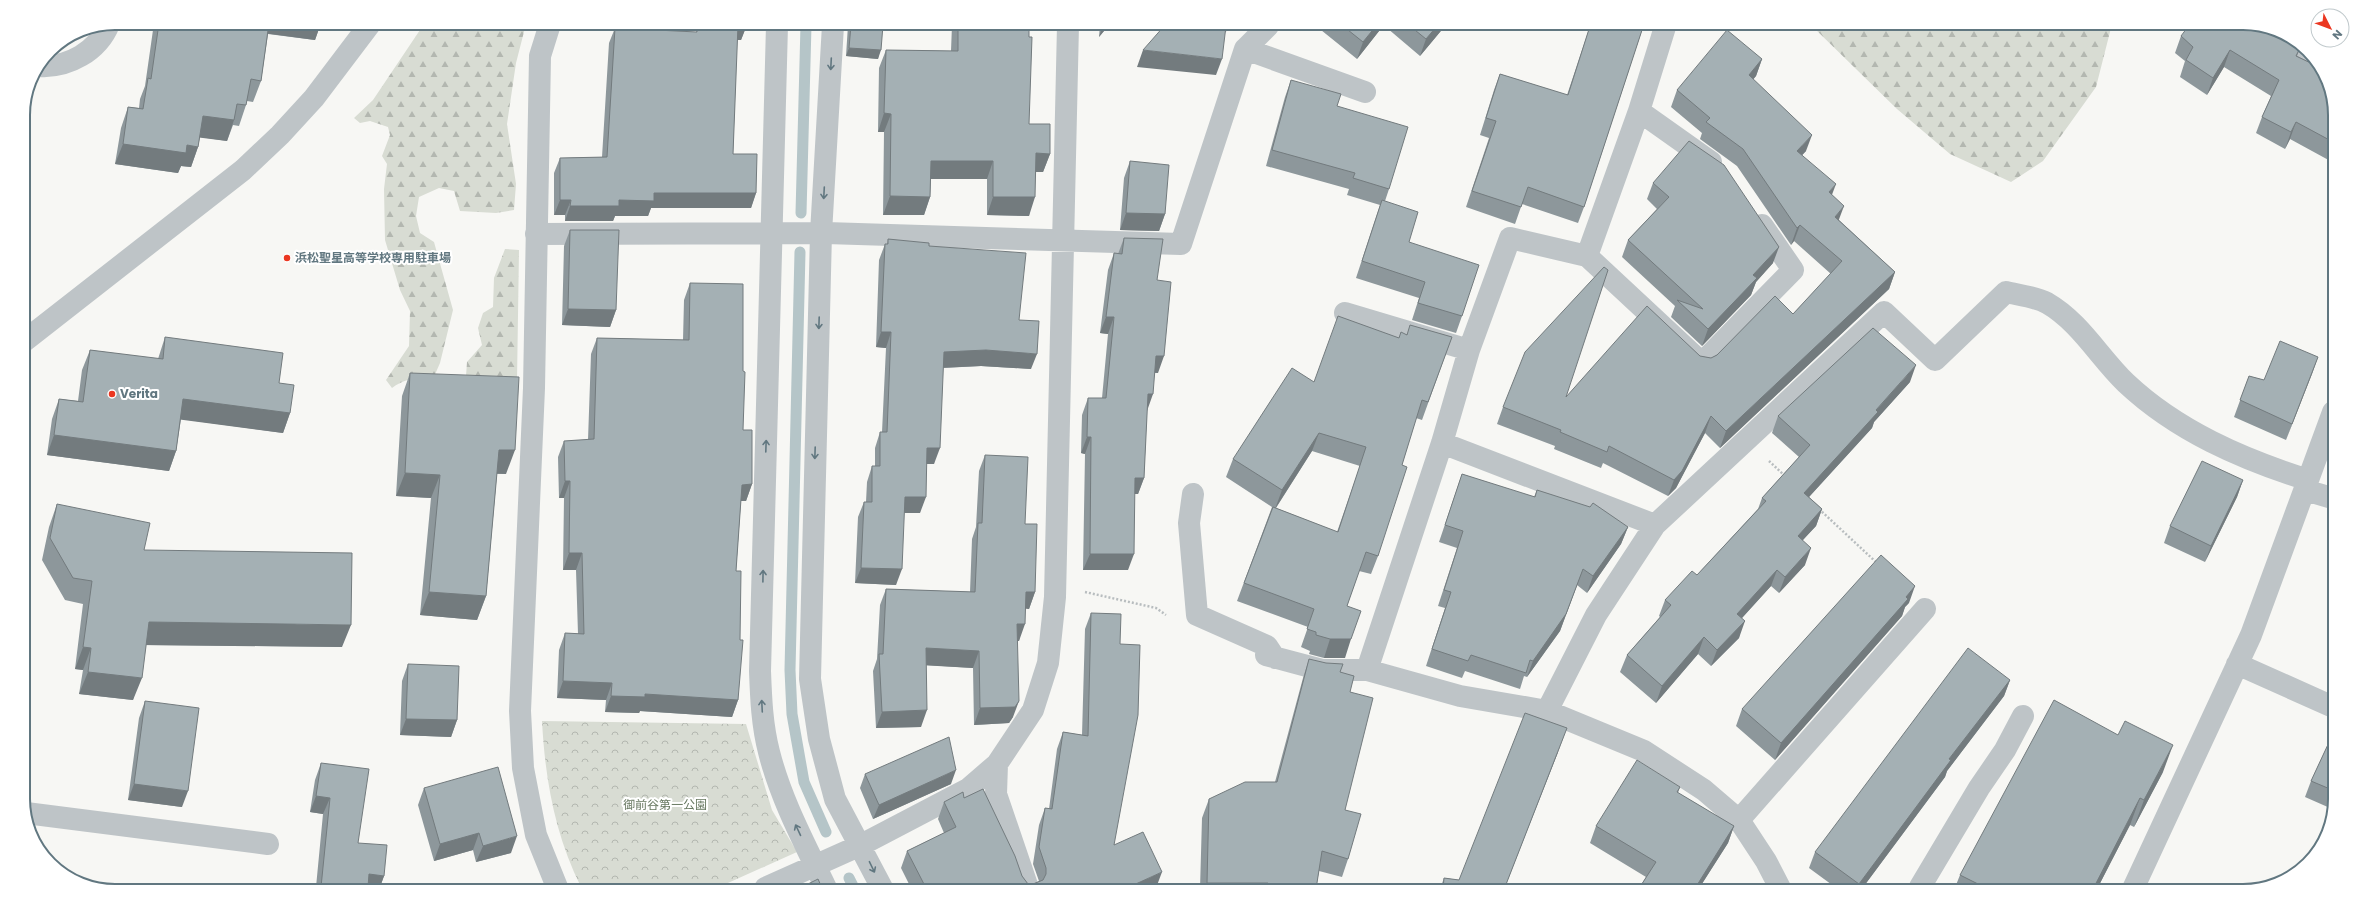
<svg xmlns="http://www.w3.org/2000/svg" width="2358" height="914" viewBox="0 0 2358 914" font-family="Poppins,'Noto Sans JP',sans-serif">
	<style>
		.forest { fill: url(#forest-firs) }
		.park { fill: url(#park-crowns) }
		.lines { fill: none; stroke-linecap: round; stroke-linejoin: round }
		.stream { stroke: #b5c5c8; stroke-width: 11 }
		.path { stroke: #b8bdbf; stroke-width: 2.5; stroke-dasharray: 2 2; stroke-linecap: butt }
		.minor { stroke: #bec4c7; stroke-width: 22 }
		.wall { fill: #8d979b; fill-rule: evenodd }
		.shaded-wall { fill: #737b7e }
		.building { fill: #a4b0b4; stroke: #737b7e }
		.oneway { stroke: #617780 }
		.poi-dot { fill: #eb3721; stroke: #fff; stroke-width: 1.5 }
		.labels { text-anchor: middle; stroke-width: 4; stroke-linejoin: round; paint-order: stroke }
		.poi-label { font-size: 12px; font-weight: bold; fill: #617780; stroke: #fff; text-anchor: start }
		.park-label { font-size: 12px; fill: #677860; stroke: #fff }
		.rim { fill: none; stroke: #617780; stroke-width: 2 }
	</style>
	<defs>
		<pattern id="forest-firs" width="22" height="20" patternUnits="userSpaceOnUse"><rect width="22" height="20" fill="#d8dcd3"/><path d="M5 1l3.5 6h-7zM16 11l3.5 6h-7z" fill="#b3b7b0"/></pattern>
		<pattern id="park-crowns" width="20" height="18" patternUnits="userSpaceOnUse"><rect width="20" height="18" fill="#d8dcd3"/><path d="M2 6a3 3 0 1 1 6 0M12 15a3 3 0 1 1 6 0" fill="none" stroke="#b3b7b0"/></pattern>
	</defs>
	<rect width="100%" height="100%" fill="#f7f7f4"/>
	<path class="forest" d="M424 24H526L516 63 507 124 516 184 514 210 496 213 460 211 454 191 439 188 419 197 416 216 420 233 434 242 453 310 440 363 433 379C416 378 406 378 392 388L386 380 409 346 410 311 400 290 385 240 384 189 387 164 382 156 390 135 388 127 370 121 360 123 354 118 373 100Z
		M1813 27 2111 28 2096 87 2043 161 2011 182 1950 154 1897 109Z
		M505 249 519 250 517 381 466 376 467 362 482 345 478 328 483 313 493 307 494 278Z"/>
	<path class="park" d="M542 721 746 724 772 810 797 852 719 887H581C555 835 545 779 542 721Z"/>
	<g class="lines">
		<path class="stream" d="M801 213 806 25
			M800 252 790 670 792 714 804 782 826 832
			M849 878 854 888"/>
		<path class="path" d="M1769 461 1785 476
			M1819 509 1877 563
			M1085 592 1156 608 1166 615"/>
		<path class="minor" d="M550 24 540 56 534 388 520 711 523 768 536 835 557 887
			M777 25 760 671C761 698 762 725 769 752 781 800 805 844 826 888
			M833 25 821 233 810 679 819 739 835 799 882 888
			M1665 27 1639 111 1711 162
			M2270 40 2316 60
			M1245 49 1365 92
			M39 66C68 68 98 51 109 24
			M1762 225 1793 270 1702 363 1587 256 1510 238 1469 350 1442 443 1367 670 1460 696 1547 711 1644 751 1704 790 1739 820 1766 861 1781 890
			M536 234 826 233 1181 244 1245 49 1268 26
			M1587 256 1639 111
			M1345 313 1469 350
			M23 342 243 170 280 135 314 98 370 24
			M1442 443 1655 525 1596 615 1547 711
			M2305 490 2332 498
			M1193 494 1189 523 1197 615 1267 646 1275 658
			M1655 525 1884 312 1935 360 2006 292C2019 295 2036 297 2047 303 2080 322 2099 357 2126 383 2177 431 2242 459 2308 480
			M1266 655 1322 670H1367
			M2237 664 2331 706
			M997 764 996 794 1028 888
			M26 813 268 844
			M1739 820 1925 609
			M765 888 861 845 968 789 997 764 1033 710 1048 663 1055 597 1068 25
			M1921 890 1920 887 1979 788 2005 750 2023 716
			M2132 891 2251 635 2333 412"/>
	</g>
	<path class="wall" d="M154 23H321L315 40 268 34 261 81 253 102 247 101 246 105 239 126 233 125 227 141 200 137 198 147 191 167 181 166 178 173 115 164 121 128 128 107 139 108 140 99 145 86Z
		M698 24H747L741 40H737L733 154 756 193 751 208H651L648 216H615L613 221H565V215H554V173L560 158 602 157 609 43 615 28 696 32 697 30H698Z
		M848 25H883L878 59 846 56Z
		M952 25H1029V124L1050 154 1043 172H1036L1029 216 987 215V179H931L930 197 924 215H883L884 132H878L879 68 886 50 951 51Z
		M1100 25H1109L1099 37Z
		M1323 26H1383L1357 59 1321 30Z
		M1387 26H1445L1420 56 1387 28Z
		M1590 26 1643 27 1584 207 1578 223 1522 204 1515 224 1466 207 1489 138 1480 135 1494 90 1500 74 1567 95Z
		M2266 28 2270 34 2300 48 2297 56 2319 67 2320 71V72L2335 109 2334 163 2290 139 2285 149 2256 133 2262 117 2271 96 2224 67 2207 95 2180 77 2185 61 2175 53 2181 36 2260 31Z
		M1762 59 1756 76 1753 79 1806 151 1802 155 1832 195 1839 220 1895 272 1889 289 1720 448 1705 433 1676 488 1668 496 1603 463 1601 468 1554 449 1555 446 1497 424 1503 407 1566 397 1700 356 1711 358 1793 314 1831 274 1794 241 1791 245 1737 166 1700 139 1702 133 1671 107 1677 90Z
		M1291 80 1337 106 1389 189 1385 201 1409 242 1462 316 1456 333 1412 320 1419 298 1356 278 1380 205 1347 195 1349 189 1266 166 1285 97Z
		M1130 161 1165 214 1159 231 1120 230 1124 178Z
		M1653 183 1773 263 1756 282 1751 295 1702 346 1671 317 1675 306 1622 257 1628 240 1657 209 1647 199Z
		M570 230 616 310 610 327 562 325 564 246Z
		M1124 238 1157 280 1158 373H1155L1147 410 1144 478 1138 494H1134L1128 570H1083L1085 454 1081 453 1082 415 1088 398H1102L1108 334 1100 333 1108 270 1114 253 1118 254Z
		M888 239 929 246 1019 320 1031 369 981 366 943 368 934 464H926L920 513H904L896 585 855 583 858 517 864 502H866L867 482 872 466H875V448L880 432H882L886 348 876 347 879 260 885 244H887Z
		M690 283 743 430 752 484 746 501H741L736 571 738 700 732 717 640 711 639 713 605 712 606 700 557 698 559 650 565 633 578 634 576 570H563L564 498H559L558 457 564 441 588 440 591 354 597 338 683 340 684 300Z
		M1407 334 1452 337 1422 420 1416 418 1402 465 1378 556 1371 574 1359 571 1347 606 1345 658H1324L1309 654 1310 651 1301 647 1308 627 1237 601 1272 507 1226 477 1233 459 1314 382 1399 338ZM1312 451 1360 466 1337 532 1276 508Z
		M165 337 279 383 290 413 283 433 181 419 176 451 169 471 47 455 52 419 59 399 78 401 82 370 90 350 158 359Z
		M2318 357 2286 440 2234 417 2249 376 2264 380Z
		M410 373 506 474H497L486 596 477 620 420 615 431 498 396 496 402 396Z
		M1910 382 1874 422 1872 428 1809 497 1822 509 1816 526 1802 540 1805 565 1779 593 1771 586 1742 618 1739 638 1711 666 1698 654 1656 703 1620 672 1627 655 1660 617 1659 616 1665 600 1697 575 1758 509 1762 498 1799 457 1772 433 1778 416Z
		M985 455 1025 524 1035 592 1029 609 1025 608 1019 641H1017L1013 717 1009 723 974 725 973 668 926 665 921 727 876 728 873 671 877 659 880 605 886 589 970 592 972 539 976 527 979 471Z
		M1462 474 1534 497 1537 490 1628 527 1621 544 1587 593 1577 585 1560 631 1527 677 1524 676 1520 689 1465 671 1462 678 1426 666 1445 608 1438 606 1457 548 1439 542Z
		M2243 480 2237 497 2205 562 2164 543 2170 526Z
		M57 504 144 550 342 647 146 645 133 700 79 694 83 670 75 669 83 604 65 600 42 560 49 527Z
		M1909 603 1905 607 1902 616 1775 760 1736 726 1742 709Z
		M1091 613 1114 845 1156 888H1031L1033 884 1039 881 1033 864 1039 825 1045 808 1049 809 1057 749 1063 732 1082 735 1085 629Z
		M2331 620V630L2329 629Z
		M1309 659 1340 672 1350 692 1345 810 1348 859 1342 877 1319 871 1316 889H1200L1202 818 1209 799 1275 782 1303 678Z
		M408 664 457 720 451 737 400 735 402 681Z
		M2010 680 2004 696 1947 771 1945 777 1861 890H1839L1809 868 1815 852Z
		M2331 682V692L2328 690Z
		M145 701 182 807 128 800 139 718Z
		M2331 738 2330 808 2305 797 2311 781Z
		M1558 752 1505 887 1520 889H1440L1444 878 1459 880Z
		M321 763 358 843 384 876 380 887H316L323 814 310 812 315 780Z
		M2163 772 2134 827 2130 825 2096 891 1954 890 1960 875Z
		M865 774 951 784 873 819 860 788Z
		M1680 787 1678 793 1734 826 1728 843 1698 890H1638L1646 877 1590 843 1596 826Z
		M424 788 511 853 476 862 473 850 434 861 418 805Z
		M964 798 1022 876 1031 888H911L901 868 907 851 944 833 938 819 944 802Z"/>
	<path class="shaded-wall" d="M266 23H321L315 40 263 33Z
		M738 25H747L741 40H732Z
		M1103 25H1109L1099 37Z
		M1225 26H1231L1221 37Z
		M1376 26H1383L1357 59 1363 42Z
		M1437 26H1445L1420 56 1426 39Z
		M849 48 881 50 878 59 846 56Z
		M1143 50 1222 59 1216 75 1137 67Z
		M2230 50 2224 67 2207 95 2213 78Z
		M1762 59 1756 76 1743 92 1749 75Z
		M884 113 891 114 884 132H878Z
		M203 116 234 120 227 141 195 137Z
		M2296 122 2290 139 2285 149 2291 132Z
		M1812 135 1806 151 1791 167 1797 151Z
		M123 144 187 145 198 147 191 167 181 166 178 173 115 164Z
		M1036 153 1050 154 1043 172H1029Z
		M931 161H993L987 179H924Z
		M1836 184 1830 200 1829 192Z
		M654 193H756L751 208H651L648 216H615L613 221H565L570 206 619 200Z
		M890 196 930 197 924 215H883Z
		M993 197H1035L1029 216 987 215Z
		M560 200H571L565 215H554Z
		M1844 206 1838 222 1835 217Z
		M1126 213 1165 214 1159 231 1120 230Z
		M1800 225 1794 241 1791 245 1797 228Z
		M1779 247 1773 263 1756 282 1751 295 1702 346 1708 329 1753 275Z
		M1895 272 1889 289 1720 448 1726 431Z
		M568 309 616 310 610 327 562 325Z
		M1106 317H1114L1108 334 1100 333Z
		M881 332H891L886 348 876 347Z
		M986 350 1037 354 1031 369 981 366 938 368 944 352Z
		M1156 356H1164L1158 373 1150 372Z
		M2318 357 2312 374 2286 440 2292 424Z
		M1916 365 1910 382 1874 422 1872 428 1798 509 1804 493Z
		M1148 394H1153L1147 411Z
		M183 399 290 413 283 433 176 419Z
		M1711 416 1705 433 1676 488 1668 496 1674 480Z
		M1319 433 1312 451 1275 509 1282 490Z
		M54 435 176 451 169 471 47 455Z
		M1087 437H1091L1085 454 1081 453Z
		M927 448H940L934 464H921Z
		M499 450H515L506 474 490 473Z
		M405 473 440 475 431 498 396 496Z
		M1135 478H1144L1138 494H1129Z
		M2243 480 2237 497 2205 562 2211 546Z
		M565 481H570L564 498H559Z
		M752 484 746 501H736L742 485Z
		M905 497H926L920 513H899Z
		M1822 509 1816 526 1792 552 1798 536Z
		M1628 527 1621 544 1587 593 1593 576Z
		M1811 548 1805 565 1779 593 1785 577Z
		M569 553H582L576 570H563Z
		M1090 554H1134L1128 570H1083Z
		M861 568 902 569 896 585 855 583Z
		M1583 569 1560 631 1527 677 1533 661Z
		M1777 570 1771 586 1731 630 1737 614Z
		M1915 586 1909 603 1905 607 1902 616 1775 760 1781 743Z
		M429 592 486 596 477 620 420 615Z
		M1026 592H1035L1029 609 1020 608Z
		M1745 621 1739 638 1711 666 1717 650Z
		M149 622 351 625 342 647 141 645Z
		M1017 624H1025L1019 641 1011 640Z
		M1704 637 1698 654 1656 703 1662 686Z
		M1330 639H1351L1345 658H1324Z
		M83 647 91 648 83 670 75 669Z
		M926 648 979 651 973 668 920 665Z
		M88 672 142 678 133 700 79 694Z
		M2010 680 2004 696 1947 771 1945 777 1861 890H1857L1859 884 1949 759Z
		M563 681 612 683 606 700 557 698Z
		M645 694 738 700 732 717 640 711 639 713 605 712 611 696Z
		M1019 701 1013 717 1009 723 974 725 980 708Z
		M927 710 921 727 876 728 882 712Z
		M406 719 457 720 451 737 400 735Z
		M1567 728 1558 752 1504 889Z
		M2173 745 2163 772 2134 827 2144 800Z
		M956 770 951 784 873 819 879 805Z
		M134 784 188 791 182 807 128 800Z
		M316 796 330 798 323 814 310 812Z
		M2140 798 2130 825 2096 891H2092Z
		M1734 826 1728 843 1698 890H1694Z
		M479 833 473 850 434 861 440 844Z
		M517 836 511 853 476 862 483 846Z
		M1162 872 1156 888H1127Z
		M369 874 384 876 380 887H365Z
		M1207 883H1268L1266 889H1205Z
		M935 885 934 888H928Z"/>
	<path class="building" d="M159 23H269L261 81 251 79 246 105 237 104 234 120 203 116 198 147 187 145 186 153 123 144 128 107 143 109 148 78 151 79Z
		M704 24H747V25H738L733 154H757L756 193H654V201L619 200V206H570L571 200H560V158L607 157 615 28 697 32V30H703Z
		M851 25H883L881 50 849 48Z
		M958 25H1029V37H1032L1029 124H1050V154L1036 153 1035 197H993V161H931L930 197 890 196 891 114 884 113 886 50 958 51Z
		M1165 25 1226 26 1222 59 1143 50Z
		M1343 26H1376L1363 42Z
		M1410 26H1437L1426 39Z
		M1590 26 1643 27 1584 207 1528 187 1521 207 1472 191 1496 121 1486 118 1500 74 1568 95Z
		M2187 28H2254L2260 31 2261 28H2266L2270 34 2300 48 2296 56 2319 67 2320 70 2318 72 2321 73 2335 109V143L2296 122 2291 132 2262 117 2279 80 2230 50 2213 78 2186 60 2193 47 2181 36Z
		M1727 30 1762 59 1749 75 1812 135 1797 151 1836 184 1829 192 1844 206 1835 217 1895 272 1726 431 1711 416 1682 471 1674 480 1609 446 1607 452 1560 432 1561 430 1503 407 1525 352 1604 267 1608 270 1566 397 1647 306 1700 356 1711 358 1717 355 1775 296 1793 314 1842 261 1800 225 1797 228 1743 149 1706 122 1710 118 1677 90Z
		M1291 80 1341 94 1337 106 1408 127 1389 189 1353 178 1355 173 1272 150Z
		M1689 141 1724 165 1779 247 1753 275 1757 278 1708 329 1677 300 1703 309 1628 240 1669 197 1653 183Z
		M1130 161 1169 165 1165 214 1126 213Z
		M1382 200 1418 212 1409 242 1479 265 1462 316 1418 303 1425 282 1362 261Z
		M570 230H619L616 310 568 309Z
		M1124 238 1163 239 1157 280 1171 282 1164 356H1156L1153 394H1148L1144 478H1135L1134 554H1090L1091 437H1087L1088 398H1106L1114 317H1106L1114 253 1122 254Z
		M888 239 929 243V246L1026 253 1019 320 1039 321 1037 354 986 350 944 352 940 448H927L926 497H905L902 569 861 568 864 502H872V466H880V432H887L891 332H881L885 244H888Z
		M690 283 743 284V371L745 372 743 430H752V484L742 485 736 571H741L740 640H743L738 700 645 694V697L611 696 612 683 563 681 565 633 584 634 582 553H569L570 481H565L564 441 594 439 597 338 689 340Z
		M1338 316 1399 338 1401 332 1407 335 1410 325 1452 337 1428 402 1422 400 1402 465 1407 467 1378 556 1366 552 1347 606 1361 611 1351 639H1330L1316 635V632L1307 629 1314 609 1244 583 1273 507 1338 532 1366 447 1319 433 1282 490 1233 459 1292 368 1314 382Z
		M1873 328 1916 365 1876 410 1878 412 1804 493 1822 509 1798 536 1811 548 1785 577 1777 570 1737 614 1745 621 1717 650 1704 637 1662 686 1627 655 1671 605 1665 600 1692 571 1697 575 1766 501 1762 498 1810 445 1778 416Z
		M165 337 283 353 279 383 294 385 290 413 183 399 176 451 54 435 59 399 83 402 90 350 163 359Z
		M2280 341 2318 357 2292 424 2240 400 2249 376 2264 380Z
		M410 373 519 377 515 450H499L486 596 429 592 440 475 405 473Z
		M985 455 1028 457 1025 524H1037L1035 592H1026L1025 624H1017L1019 701 1015 707 980 708 979 651 926 648 927 710 882 712 879 654H883L886 589 975 592 978 523H982Z
		M2202 461 2243 480 2211 546 2170 526Z
		M1462 474 1535 497 1537 490 1590 507 1593 503 1628 527 1593 576 1583 569 1566 614 1533 661 1530 660 1526 673 1471 655 1468 661 1432 649 1451 592 1444 590 1463 531 1445 525Z
		M57 504 150 523 144 550 352 553 351 625 149 622 142 678 88 672 91 648 83 647 92 581 73 578 50 538Z
		M1881 555 1915 586 1906 597 1908 599 1781 743 1742 709Z
		M1091 613 1121 614 1120 644 1140 645 1138 715 1114 845 1143 832 1162 872 1127 888H1032L1033 884 1043 880 1046 874V868L1039 847 1045 808 1052 809 1063 732 1088 736Z
		M1968 648 2010 680 1949 759 1951 760 1859 884 1815 852Z
		M1309 659 1326 663 1343 664 1340 672 1354 676 1350 692 1373 698 1345 810 1361 814 1348 859 1322 851 1316 889H1267L1268 883H1207L1209 799 1245 782H1277Z
		M408 664 459 666 457 720 406 719Z
		M2054 700 2118 735 2125 721 2173 745 2144 800 2140 798 2092 891 1990 890 1960 875Z
		M145 701 199 708 188 791 134 784Z
		M1525 713 1567 728 1505 887 1520 889H1443L1444 878 1459 880Z
		M949 737 956 770 879 805 865 774Z
		M2331 738 2330 789 2311 781Z
		M1637 760 1680 787 1677 792 1734 826 1694 890H1638L1656 862 1596 826Z
		M321 763 369 769 358 843 387 845 384 876 369 874 368 887H321L330 798 316 796Z
		M498 767 517 836 483 846 479 833 440 844 424 788Z
		M983 789 1015 856 1022 876 1031 888H936L935 885 928 888H926L907 851 956 827 944 802 963 792 964 798Z
		M818 879 822 888H800Z"/>
	<defs><path id="oneway-shaft" d="M-6 0H5M1.5-3L5.5 0L1.5 3" fill="none" stroke-width="1.6" stroke-linecap="round" stroke-linejoin="round"/></defs>
	<g class="oneway">
		<use href="#oneway-shaft" transform="translate(831 64) rotate(93)"/>
		<use href="#oneway-shaft" transform="translate(824 193) rotate(93)"/>
		<use href="#oneway-shaft" transform="translate(819 323) rotate(92)"/>
		<use href="#oneway-shaft" transform="translate(766 446) rotate(-88)"/>
		<use href="#oneway-shaft" transform="translate(815 453) rotate(92)"/>
		<use href="#oneway-shaft" transform="translate(763 576) rotate(-89)"/>
		<use href="#oneway-shaft" transform="translate(762 706) rotate(-93)"/>
		<use href="#oneway-shaft" transform="translate(798 830) rotate(-115)"/>
		<use href="#oneway-shaft" transform="translate(872 867) rotate(64)"/>
	</g>
	<g class="poi-dot">
		<circle cx="287" cy="258" r="4"/>
		<circle cx="112" cy="394" r="4"/>
	</g>
	<g class="labels">
		<g class="poi-label">
			<text x="295" y="262">浜松聖星高等学校専用駐車場</text>
			<text x="120" y="398">Verita</text>
		</g>
		<g class="park-label">
			<text x="665" y="809">御前谷第一公園</text>
		</g>
	</g>
	<path d="M0 0H2358V914H0ZM115 30H2243A85 85 0 0 1 2328 115V799A85 85 0 0 1 2243 884H115A85 85 0 0 1 30 799V115A85 85 0 0 1 115 30Z" fill="#fff" fill-rule="evenodd"/>
	<path class="rim" d="M115 30H2243A85 85 0 0 1 2328 115V799A85 85 0 0 1 2243 884H115A85 85 0 0 1 30 799V115A85 85 0 0 1 115 30Z"/>
	<g transform="translate(2330 28) rotate(132)"><circle r="19" fill="#ffffff" stroke="#c0c9cc"/>
	<path d="M0-3L7 15L0 10L-7 15Z" fill="#eb3721"/>
	<text y="-6" font-size="11" font-weight="bold" text-anchor="middle" fill="#617780">N</text>
	</g>
</svg>
